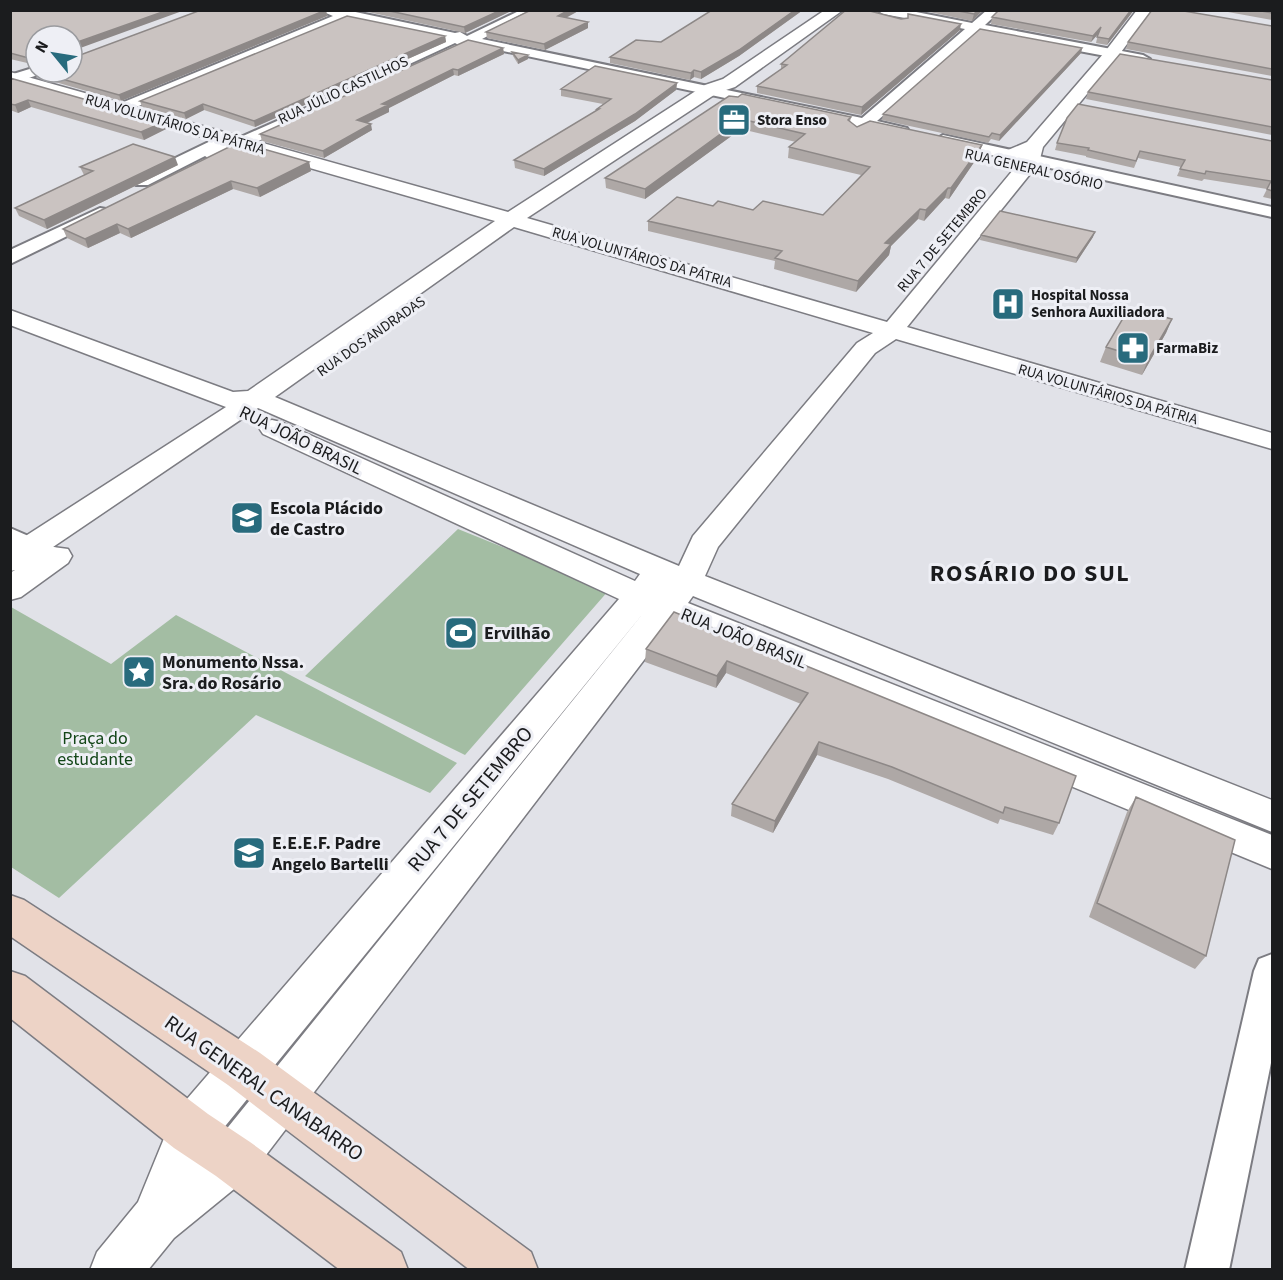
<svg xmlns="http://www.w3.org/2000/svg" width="1283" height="1280" viewBox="0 0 1283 1280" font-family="'Source Sans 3',sans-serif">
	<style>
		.green { fill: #a3bda3 }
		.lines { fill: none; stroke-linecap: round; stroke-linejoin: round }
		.minor-casing { stroke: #7c7c82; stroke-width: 4 }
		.tertiary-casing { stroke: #7c7c82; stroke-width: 3 }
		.secondary-casing { stroke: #7c7c82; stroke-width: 3 }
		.minor { fill: #fff; fill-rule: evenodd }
		.tertiary { fill: #fff; fill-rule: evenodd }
		.secondary { fill: #edd3c6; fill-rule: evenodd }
		.wall { fill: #aea8a6 }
		.shaded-wall { fill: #8d8887 }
		.building { fill: #cac3c1; stroke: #8d8887; stroke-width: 1.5 }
		.labels { text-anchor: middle; stroke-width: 6; stroke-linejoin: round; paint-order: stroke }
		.far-street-label { font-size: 15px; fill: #1b1c1e; stroke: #eeeff5 }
		.far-poi-label { font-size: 15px; font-weight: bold; fill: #1b1c1e; stroke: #eeeff5; text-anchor: start }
		.street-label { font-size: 18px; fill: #1b1c1e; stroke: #eeeff5 }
		.poi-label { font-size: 18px; font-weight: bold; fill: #1b1c1e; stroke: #eeeff5; text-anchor: start }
		.park-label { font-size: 18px; fill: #134618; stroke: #eeeff5 }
		.near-street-label { font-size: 21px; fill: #1b1c1e; stroke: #eeeff5 }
		.district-label { font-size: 24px; font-weight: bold; letter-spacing: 1.5px; fill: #1b1c1e; stroke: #eeeff5 }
	</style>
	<rect width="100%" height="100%" fill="#e1e2e8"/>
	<path class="green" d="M458 529 609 590 465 755 305 676Z
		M11 607 111 664 176 615 457 763 430 793 256 715 59 898 11 867Z"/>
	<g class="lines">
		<defs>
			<path id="minor" d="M319 10H346L455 33 460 32 467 36 521 10H538L482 39 862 118 965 29 883 14 877 10H906L972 23 987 10H1001L985 25 1143 55 1150 59 1143 63 978 32 877 121 907 128 909 131 901 136 868 128 857 135 849 130 853 125 470 44 462 47 455 43 403 67 407 71 405 74 219 159 213 161 205 156 148 185H136L134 181 136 177 221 136H233L234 140 376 77 372 73 374 70 443 39 348 19 124 112H114L111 109 114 106 333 16Z
				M36 67V72H42L41 74 10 84V75Z
				M943 135 1272 207V217L937 143 935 140Z
				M100 208 106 209 109 213 106 217 10 264V250Z
				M10 528 63 551 67 557 63 563 54 566 45 563 10 547Z
				M1272 954V1058L1229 1270H1185L1254 971 1259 959Z"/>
			<path id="tertiary" d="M825 10H843L735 87 717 93 527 218 887 322 1023 158H1008L1006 154 1008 150 1027 142 1104 53 1137 10H1152L1116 59 1043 147 1039 163 907 327 1272 433V449L896 339 875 353 718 547 705 576 1272 800V832L693 596 688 603 1272 835V869L673 622 250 1176 174 1238 148 1270H90L97 1252 138 1202 174 1114 619 599 263 434 259 428 263 422 272 420 281 422 635 581 640 574 258 408 53 547 68 549 72 556 68 563 21 597 10 600V573L15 570 10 571V546L226 407 10 325V310L233 392 248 391 495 221 10 82V72L508 212 705 85 723 79ZM514 227 873 333 857 343 693 536 679 566 275 397ZM645 611 216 1142 208 1148 209 1146Z"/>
			<path id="secondary" d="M10 895 24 900 260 1053 531 1252 538 1270H470L228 1085 10 936Z
				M10 971 25 976 208 1114 250 1142 401 1252 408 1270H340L216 1176 174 1148 10 1018Z"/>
		</defs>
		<use href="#minor" class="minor-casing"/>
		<use href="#tertiary" class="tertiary-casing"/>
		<use href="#secondary" class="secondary-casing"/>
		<use href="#minor" class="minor"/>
		<use href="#tertiary" class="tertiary"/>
		<use href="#secondary" class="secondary"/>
	</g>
	<path class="wall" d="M10 10 36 36V65L10 59Z
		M326 10 327 16 121 101 38 77 35 71Z
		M359 10H513L465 33Z
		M530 10H580L566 18 588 22V28L545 50 487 38 486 32Z
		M702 10H803L739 56 701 79 694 77 690 80 610 63V57L661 42 710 12Z
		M920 10H983L972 21Z
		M1134 10 1107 45 1096 43 1098 34 1091 42 991 24 992 17Z
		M1217 10H1272V20Z
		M908 18 960 30 861 115 757 93V86L781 69V64L901 19Z
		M1272 26V77V76L1126 49 1128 42Z
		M445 36 446 42 255 127 204 110 186 119 142 107 140 101Z
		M503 48 504 54 458 76 454 75 389 108V112L367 123 372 130 324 158 262 141 260 134Z
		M1082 48 1081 53 999 141 991 139 988 143 882 120 883 114Z
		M512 52 528 59 518 64 513 56Z
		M10 78 166 129 144 140 31 107 18 113 10 110Z
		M1272 80V136V135L1086 99 1088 92Z
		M677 83 676 90 635 121 544 176 515 168 514 160 597 110V109L603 104 561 96V89Z
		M729 96 851 117 850 122 857 127 982 145 979 155 949 199 945 198 924 221 918 219 891 246 889 255 856 292 774 269 775 261 648 231V221L713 206 753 210 823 215 861 175 788 158 789 147 796 142 741 129 645 199 606 188 605 178Z
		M1272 141V199L1263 197 1267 189 1204 179 1202 181 1177 176 1181 167 1138 158 1134 168 1086 157V156L1055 150 1057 143Z
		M239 142 309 162 311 171 260 197 233 189 131 238 120 233 88 248 67 238 63 229Z
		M178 165 47 229 19 216 15 208 84 175 80 167Z
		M981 235 1093 237 1076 263 980 240Z
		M1172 319 1166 333 1142 375 1100 362 1106 347Z
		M674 612 1059 823 1053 835 1000 819 998 824 888 779 817 755 773 833 731 816 732 804 801 704 726 673 716 688 645 662 646 649Z
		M1136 797 1206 956 1195 969 1089 917 1127 812Z"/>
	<path class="shaded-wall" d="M168 10H185L72 51V44Z
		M326 10 327 16 121 101 119 95Z
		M501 10H513L465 33 464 27Z
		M569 10H580L558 22V16Z
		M795 10H803L739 56 701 79V72Z
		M978 10H983L972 21 974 14Z
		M1131 10H1134L1107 45 1109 39Z
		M588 22V28L545 50 544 44Z
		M961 24 960 30 861 115 862 107Z
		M1101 27 1099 33 1091 42 1093 36Z
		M445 36 446 42 255 127 254 121Z
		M503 48 504 54 458 76V70Z
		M1082 48 1081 53 999 141 1000 135Z
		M528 55V59L518 64V60Z
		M453 69 454 75 389 108V112L358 127 357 120 382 104Z
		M694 70V77L690 80 691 73Z
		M677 83 676 90 635 121 544 176V169Z
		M28 100 31 107 18 113 15 105Z
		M203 104 204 110 186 119 184 113Z
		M741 119V129L645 199V189Z
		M164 122 166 129 144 140 141 132Z
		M371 124 372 130 324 158 323 151Z
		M982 145 979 155 949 199 951 188Z
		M175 157 178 165 47 229 44 220Z
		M309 162 311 171 260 197 257 188Z
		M231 181 233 189 131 238 128 229Z
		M948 188 945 198 924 221 926 210Z
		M920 209 918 219 891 246 889 255 856 292 858 281 885 243Z
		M117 224 120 233 88 248 85 239Z
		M1095 232 1093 237 1076 263 1077 258Z
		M1172 319 1166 333 1142 375 1148 360Z
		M727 661 726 673 716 688 717 676Z
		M819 742 817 755 773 833 775 821Z"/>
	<path class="building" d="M10 10H168L72 44V36H36V60L10 53Z
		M201 10H326L119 95 37 72H72V58Z
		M385 10H501L464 27Z
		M531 10H569L558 16 588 22 544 44 486 32Z
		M712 10H795L739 50 701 72 694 70 691 73 610 57 636 40 661 42Z
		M846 10H866L901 19 908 18V14L961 24 862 107 757 86 787 65 781 64Z
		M953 10H978L974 14Z
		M999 10H1131L1109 39 1097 37 1101 27 1093 36 992 17Z
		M1152 10H1178L1272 26V69L1128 42Z
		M1256 10H1272V13Z
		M347 16 445 36 254 121 203 104 184 113 140 101Z
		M980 29 1082 48 1000 135 992 133 989 137 883 114Z
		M468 40 503 48 458 70 453 69 382 104 388 105 357 120 371 124 323 151 260 134Z
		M512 52 528 55 518 60Z
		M1120 54 1272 80V127L1088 92Z
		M595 66 677 83 635 114 544 169 514 160 599 109H597L611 99 561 89Z
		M10 78 164 122 141 132 28 100 15 105 10 104Z
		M742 94 851 117 848 120 857 127 870 121 982 145 951 188H948L926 210 920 209 885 243 891 244 858 281 775 258 782 251 648 221 677 197 713 206 718 201 753 210 763 201 823 215 870 167 789 147 805 134 741 119 645 189 605 178 729 96 738 97Z
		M1078 104 1272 141V191L1267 189 1271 181 1206 171 1205 174 1180 169 1185 160 1140 151 1136 161 1088 150 1089 148 1057 143 1067 118Z
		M239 142 309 162 257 188 231 181 128 229 117 224 85 239 63 229Z
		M133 144 175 157 44 220 15 208 93 171 80 167Z
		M1000 211 1095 232 1077 258 981 235Z
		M1129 308 1172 319 1148 360 1106 347Z
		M674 612 1076 776 1059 823 1005 807 1003 813 892 767 819 742 775 821 732 804 808 693 727 661 717 676 646 649Z
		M1136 797 1235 840 1206 956 1097 903Z"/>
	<defs>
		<symbol id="office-square" viewBox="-11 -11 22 22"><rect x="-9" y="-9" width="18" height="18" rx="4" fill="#286b7d" stroke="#eeeff5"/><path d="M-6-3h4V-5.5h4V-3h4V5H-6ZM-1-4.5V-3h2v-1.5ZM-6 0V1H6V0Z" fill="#fff"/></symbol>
		<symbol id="hospital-square" viewBox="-11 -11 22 22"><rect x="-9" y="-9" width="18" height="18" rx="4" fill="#286b7d" stroke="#eeeff5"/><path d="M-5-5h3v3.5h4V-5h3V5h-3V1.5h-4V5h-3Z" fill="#fff"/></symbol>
		<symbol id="pharmacy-square" viewBox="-11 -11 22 22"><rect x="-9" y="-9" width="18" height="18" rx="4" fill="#286b7d" stroke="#eeeff5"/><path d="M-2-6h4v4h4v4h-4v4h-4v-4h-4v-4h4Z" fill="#fff"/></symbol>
		<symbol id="school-square" viewBox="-11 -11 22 22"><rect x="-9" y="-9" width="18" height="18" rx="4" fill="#286b7d" stroke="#eeeff5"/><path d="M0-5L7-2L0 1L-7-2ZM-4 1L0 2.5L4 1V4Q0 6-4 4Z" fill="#fff"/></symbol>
		<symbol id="stadium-square" viewBox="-11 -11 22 22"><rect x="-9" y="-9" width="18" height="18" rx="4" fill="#286b7d" stroke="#eeeff5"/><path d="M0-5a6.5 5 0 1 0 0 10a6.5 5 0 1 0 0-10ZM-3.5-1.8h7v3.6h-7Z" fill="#fff"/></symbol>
		<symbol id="sight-square" viewBox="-11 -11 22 22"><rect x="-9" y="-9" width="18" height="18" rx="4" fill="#286b7d" stroke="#eeeff5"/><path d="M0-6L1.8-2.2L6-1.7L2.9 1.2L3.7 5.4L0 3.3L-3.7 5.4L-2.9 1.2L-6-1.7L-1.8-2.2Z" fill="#fff"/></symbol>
	</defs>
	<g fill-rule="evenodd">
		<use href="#office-square" x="715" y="101" width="38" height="38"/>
		<use href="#hospital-square" x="989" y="285" width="38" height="38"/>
		<use href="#pharmacy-square" x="1114" y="329" width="38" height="38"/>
		<use href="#school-square" x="228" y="499" width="38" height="38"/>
		<use href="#stadium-square" x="442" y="614" width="38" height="38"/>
		<use href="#sight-square" x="120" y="653" width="38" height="38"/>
		<use href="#school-square" x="230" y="834" width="38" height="38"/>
	</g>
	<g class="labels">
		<g class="far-street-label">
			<text transform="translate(343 90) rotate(-25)" y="5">RUA JÚLIO CASTILHOS</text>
			<text transform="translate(175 124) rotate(16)" y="5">RUA VOLUNTÁRIOS DA PÁTRIA</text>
			<text transform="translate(1034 169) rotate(13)" y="5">RUA GENERAL OSÓRIO</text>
			<text transform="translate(942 240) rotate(-50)" y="5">RUA 7 DE SETEMBRO</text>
			<text transform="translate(642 257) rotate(16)" y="5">RUA VOLUNTÁRIOS DA PÁTRIA</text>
			<text transform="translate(371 336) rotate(-35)" y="5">RUA DOS ANDRADAS</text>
			<text transform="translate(1108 394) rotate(16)" y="5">RUA VOLUNTÁRIOS DA PÁTRIA</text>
		</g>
		<g class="far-poi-label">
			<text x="757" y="125">Stora Enso</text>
			<text x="1031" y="300">Hospital Nossa<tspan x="1031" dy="17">Senhora Auxiliadora</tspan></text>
			<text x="1156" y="353">FarmaBiz</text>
		</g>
		<g class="street-label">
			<text transform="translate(301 440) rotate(26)" y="6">RUA JOÃO BRASIL</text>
			<text transform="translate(744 638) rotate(22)" y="6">RUA JOÃO BRASIL</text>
		</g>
		<g class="poi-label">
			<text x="270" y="514">Escola Plácido<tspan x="270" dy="21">de Castro</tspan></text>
			<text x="484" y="639">Ervilhão</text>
			<text x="162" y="668">Monumento Nssa.<tspan x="162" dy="21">Sra. do Rosário</tspan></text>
			<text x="272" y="849">E.E.E.F. Padre<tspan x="272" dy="21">Angelo Bartelli</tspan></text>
		</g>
		<g class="park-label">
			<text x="95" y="744">Praça do<tspan x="95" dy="21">estudante</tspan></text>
		</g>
		<g class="near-street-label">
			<text transform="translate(470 799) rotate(-50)" y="7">RUA 7 DE SETEMBRO</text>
			<text transform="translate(264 1088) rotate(35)" y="7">RUA GENERAL CANABARRO</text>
		</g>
		<g class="district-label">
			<text x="1030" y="581">ROSÁRIO DO SUL</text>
		</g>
	</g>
	<rect width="1283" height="1280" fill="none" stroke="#1b1c1e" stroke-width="24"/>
	<g transform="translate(54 54) rotate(300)"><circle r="28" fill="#eeeff5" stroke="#9a9b9f" stroke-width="1.5"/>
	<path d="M0-4.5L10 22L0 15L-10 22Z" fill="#286b7d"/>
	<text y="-9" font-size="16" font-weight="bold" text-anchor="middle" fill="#1b1c1e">N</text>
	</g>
</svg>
